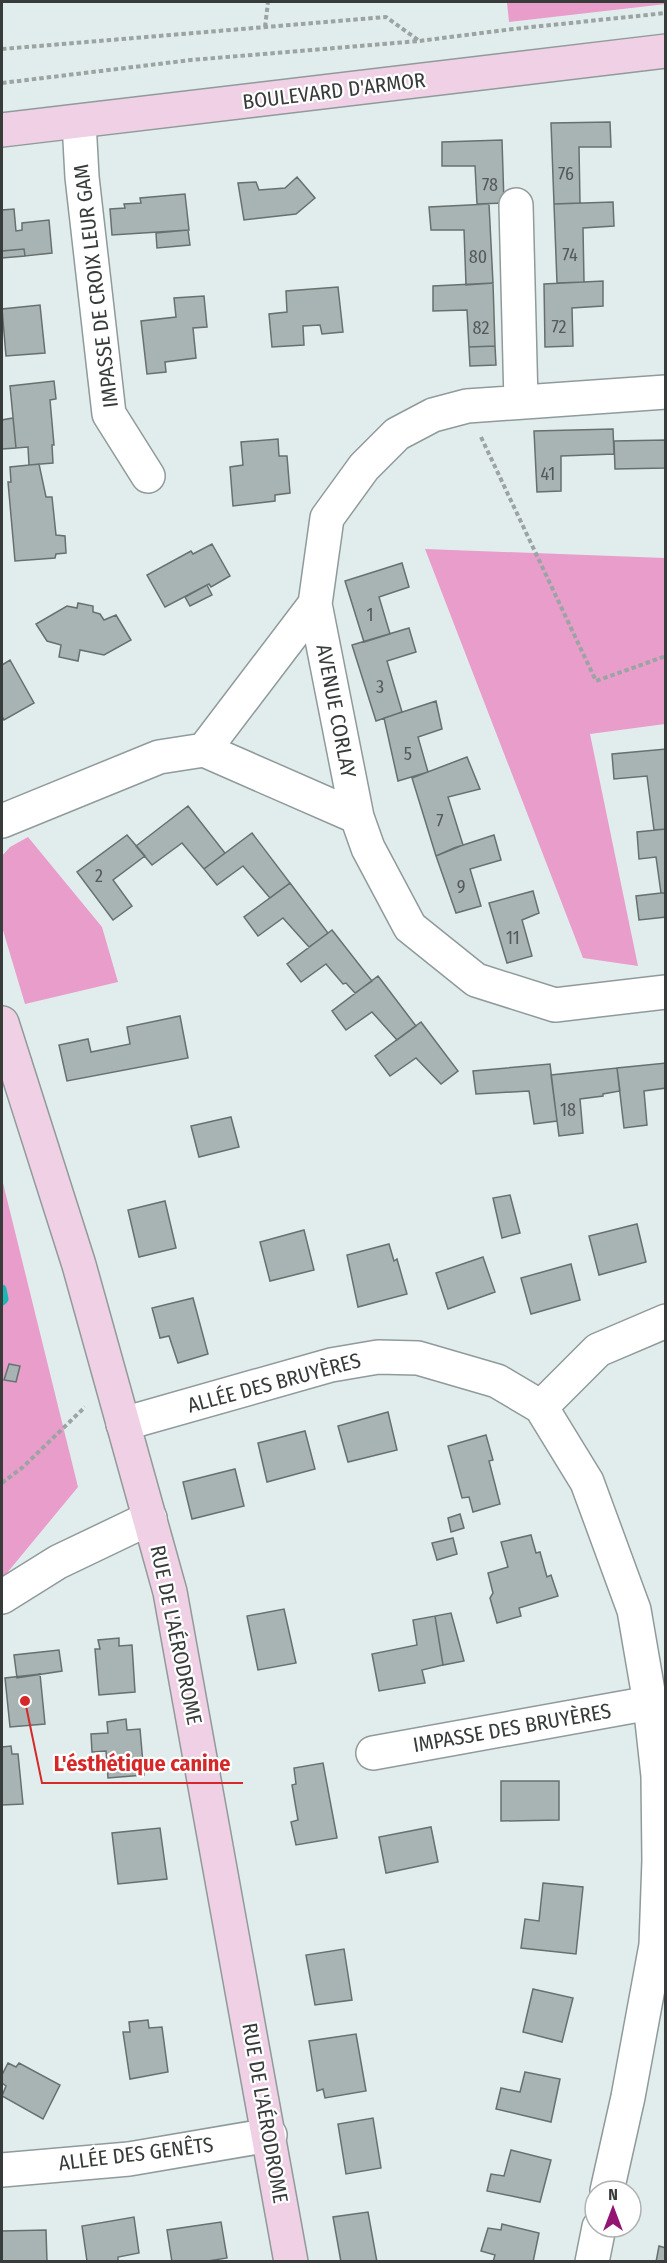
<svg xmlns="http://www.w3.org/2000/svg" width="667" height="2263" viewBox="0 0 667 2263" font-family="'Fira Sans Condensed',sans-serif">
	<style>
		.green { fill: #e89dcb }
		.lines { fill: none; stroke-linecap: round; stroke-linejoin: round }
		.stream { stroke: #1db6b2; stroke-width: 9 }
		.building { fill: #a8b3b3; stroke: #66706f; stroke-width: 1.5 }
		.street-casing { stroke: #909a9a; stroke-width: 36 }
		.secondary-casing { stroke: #909a9a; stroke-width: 36 }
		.path { stroke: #9ba4a3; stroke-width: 4; stroke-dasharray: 4.5 3; stroke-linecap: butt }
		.street { stroke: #fff; stroke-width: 33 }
		.secondary { stroke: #efd0e4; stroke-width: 33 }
		.labels { text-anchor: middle; stroke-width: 4.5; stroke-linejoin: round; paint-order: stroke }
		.number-label { font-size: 18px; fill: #535a59 }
		.street-label { font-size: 21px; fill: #373c3b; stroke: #fff }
		.leader { fill: none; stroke: #d62828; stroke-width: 2 }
		.callout-dot { fill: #d62828; stroke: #fff; stroke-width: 2 }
		.callout-label { font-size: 22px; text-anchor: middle; font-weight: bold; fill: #d62828; stroke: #fff; stroke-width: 4.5; stroke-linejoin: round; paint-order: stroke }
	</style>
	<rect width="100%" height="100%" fill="#e1edec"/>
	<path class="green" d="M507 2H665L666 4 509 22Z
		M425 549 665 558V724L590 734 638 966 583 958Z
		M28 837 102 927 118 982 25 1004 2 927V856L10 847Z
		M2 1179 78 1487 2 1579Z"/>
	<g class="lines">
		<path class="stream" d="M2 1289 4 1299 2 1301"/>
	</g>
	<path class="building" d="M610 122 611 147H579L580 203 554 204 551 123Z
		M502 140 504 203 477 204 475 166H442V142Z
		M297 177 315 198 296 214 244 220 238 183 256 182 259 190 285 188Z
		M185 194 189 230 112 235 110 209 125 208 124 204 141 203 140 198Z
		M613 202 614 226 583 228 584 282 557 283 554 204Z
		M489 204 493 283 466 285 464 230H431L429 207Z
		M14 209 16 231 22 230V223L49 220 52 253 25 256 24 249 2 251V210Z
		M188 230 190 245 157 248 156 233Z
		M24 249 25 256 2 258V251Z
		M603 281V306L572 308 573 346 545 347 544 284Z
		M493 283 495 346 469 347 467 310 433 311V286Z
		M338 287 343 332 322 334 320 325 303 326 304 345 272 347 269 314 287 312 286 291Z
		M204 296 207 327 193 328 196 358 165 362 166 372 147 374 141 321 176 317 174 298Z
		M40 305 45 353 6 356 2 309Z
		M495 346 496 365 470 366 469 347Z
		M54 381 56 399 50 400 54 445H52L53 463 29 465 28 447 16 448 10 386Z
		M13 418 16 448 2 449V420Z
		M613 429 614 454 561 456V491L537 492 534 431Z
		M278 439 279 456H287L290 493 275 495V501L233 506 230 467 243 465 241 442Z
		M666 440V468L615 469 614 441Z
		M39 464 46 497H52L56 535 65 536 66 553 56 554 55 558 15 561 8 482H11L10 467Z
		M212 544 230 576 211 587 209 584 207 585 165 607 147 575 191 551 193 554Z
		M402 563 409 587 379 597 390 634 364 642 345 581Z
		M207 585 212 595 190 606 185 597Z
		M78 603 93 606V612L100 614 104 620 116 615 131 640 104 655 80 650 78 661 59 657 61 645 47 641 36 624 67 606 77 608Z
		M409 628 416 652 387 661 402 712 376 721 352 645Z
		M10 660 34 703 4 720 2 716V665Z
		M436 701 442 729 418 737 428 772 398 781 384 718Z
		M666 749V829L654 830 647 776 614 779 612 754Z
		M467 757 480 789 448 797 463 845 436 856 412 778Z
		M188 806 225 853 204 869 182 843 152 865 136 846Z
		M666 829V893H661L656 857 639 859 637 832Z
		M252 833 290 883 270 898 243 866 217 885 204 869Z
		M127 835 145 856 113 880 132 906 113 920 77 872Z
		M494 835 501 860 470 869 481 906 456 913 436 856 454 848Z
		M290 883 328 933 309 947 283 918 258 936 244 917Z
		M533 891 539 913 522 920 532 956 507 963 489 903Z
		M661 893H666V917L639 920 636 896Z
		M332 930 372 981 355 993 346 983 343 984 326 964 301 982 287 964Z
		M378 976 416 1026 397 1040 372 1012 346 1030 332 1011Z
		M180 1016 188 1058 67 1081 59 1045 88 1039 91 1052 130 1044 127 1027Z
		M421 1022 458 1071 441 1084 416 1058 390 1076 375 1056Z
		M666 1063V1088L644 1091 647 1125 624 1128 617 1068Z
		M550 1064 557 1121 534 1124 529 1091 476 1094 473 1071Z
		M617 1068 620 1091 603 1094V1096L580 1099 583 1133 559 1136 551 1075Z
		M231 1117 239 1147 199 1157 191 1126Z
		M510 1195 520 1233 502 1238 493 1198Z
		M165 1201 176 1248 139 1257 128 1210Z
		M637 1224 646 1262 599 1275 589 1236Z
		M304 1230 314 1270 270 1281 260 1242Z
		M389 1244 394 1261 397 1259 407 1294 358 1307 347 1255Z
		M483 1257 495 1292 448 1309 436 1273Z
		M571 1264 580 1300 531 1314 521 1278Z
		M193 1298 208 1354 178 1363 169 1336 160 1338 152 1308Z
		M9 1364 20 1366 16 1382 4 1380Z
		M388 1412 397 1450 348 1462 338 1426Z
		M305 1431 315 1469 267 1482 258 1443Z
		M486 1435 493 1460 489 1461 500 1504 473 1512 469 1497 462 1498 448 1446Z
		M235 1469 244 1506 192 1519 183 1482Z
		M460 1514 464 1528 451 1532 448 1518Z
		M531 1535 536 1553 540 1552 547 1577 551 1575 558 1596 519 1608 521 1616 497 1623 490 1598 493 1593 488 1573 508 1567 501 1542Z
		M453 1538 457 1554 437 1560 432 1543Z
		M284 1609 296 1663 258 1670 247 1616Z
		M451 1613 464 1661 443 1665 435 1616Z
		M435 1616 443 1665 422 1670 425 1683 379 1691 372 1654 417 1645 413 1620Z
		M119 1638V1646L132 1645 135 1692 99 1695 95 1649H100L98 1640Z
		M59 1650 62 1671 17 1678 14 1655Z
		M40 1674 45 1724 10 1727 5 1678Z
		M126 1719 127 1730 140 1729 144 1775 108 1778 106 1751 92 1752 91 1734 108 1733 107 1722Z
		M11 1746 12 1754H18L23 1804 2 1805V1747Z
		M323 1763 337 1838 296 1845 291 1822 298 1820 292 1785 296 1784 294 1768Z
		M501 1781H559V1820L501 1821Z
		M431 1827 438 1862 386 1873 379 1837Z
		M160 1828 167 1879 118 1884 112 1833Z
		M543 1883 583 1887 576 1954 521 1948 525 1919 539 1921Z
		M344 1949 352 2000 315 2005 306 1955Z
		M533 1989 573 1998 562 2042 523 2032Z
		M148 2020 149 2028 162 2027 168 2072 130 2079 123 2032H130L129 2022Z
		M356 2034 366 2091 325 2098 323 2089 317 2091 309 2041Z
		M8 2063 16 2067 19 2063 60 2085 43 2119 2 2096 6 2086 2 2083V2075Z
		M525 2072 560 2079 551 2122 496 2109 501 2088 520 2092Z
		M373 2118 381 2168 346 2174 338 2124Z
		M511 2150 551 2160 540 2202 487 2191 491 2174 504 2176Z
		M368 2212 377 2262H341L333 2217Z
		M134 2217 139 2253 118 2257V2262L87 2261 82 2226Z
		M221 2222 227 2258 202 2262H172L167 2230Z
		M502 2224 539 2233 533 2262H493L495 2255 481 2251 488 2228 501 2230Z
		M46 2230 47 2262H2V2231Z
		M659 2246 666 2248V2262H656Z"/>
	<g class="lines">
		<defs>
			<path id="street" d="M79 122 82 177 109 414 148 476
				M516 205 521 402
				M315 604 357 817
				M204 750 315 604 327 518 364 467 397 434 433 415 467 406 666 392
				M2 821 159 757 204 750 357 817 368 848 410 927 476 980 555 1005 666 992
				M541 1407 598 1350 666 1321
				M123 1424 331 1365 378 1357 418 1358 497 1381 541 1407 587 1482 634 1610 650 1703 658 1776 659 1860 656 1945 628 2097 607 2191
				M2 1597 58 1562 150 1518
				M373 1753 650 1703
				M2 2170 129 2159 270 2135
				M592 2262 599 2227"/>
			<path id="secondary" d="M2 130 666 51
				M2 1023 79 1265 170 1592 291 2262"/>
		</defs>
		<use href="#street" class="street-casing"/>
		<use href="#secondary" class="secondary-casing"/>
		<path class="path" d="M265 27 268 2
			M2 49 386 17 418 40
			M2 83 191 60 419 41 513 29 666 13
			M481 437 596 681 666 656
			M2 1483 23 1467 85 1407"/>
		<use href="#street" class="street"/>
		<use href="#secondary" class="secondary"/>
	</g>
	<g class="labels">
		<g class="number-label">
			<text x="566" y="180">76</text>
			<text x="490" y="191">78</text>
			<text x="570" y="261">74</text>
			<text x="478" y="263">80</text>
			<text x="559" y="333">72</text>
			<text x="481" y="334">82</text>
			<text x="548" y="480">41</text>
			<text x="370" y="621">1</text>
			<text x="380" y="693">3</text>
			<text x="408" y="760">5</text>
			<text x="440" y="827">7</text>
			<text x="99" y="882">2</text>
			<text x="461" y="893">9</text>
			<text x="513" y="944">11</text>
			<text x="568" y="1116">18</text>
		</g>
		<g class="street-label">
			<text transform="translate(334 91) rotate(-7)" y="7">BOULEVARD D'ARMOR</text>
			<text transform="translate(96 286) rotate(-97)" y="7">IMPASSE DE CROIX LEUR GAM</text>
			<text transform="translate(336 711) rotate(79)" y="7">AVENUE CORLAY</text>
			<text transform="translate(274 1383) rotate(-15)" y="7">ALLÉE DES BRUYÈRES</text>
			<text transform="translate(176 1635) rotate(78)" y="7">RUE DE L'AÉRODROME</text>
			<text transform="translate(512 1728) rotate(-10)" y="7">IMPASSE DES BRUYÈRES</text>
			<text transform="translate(265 2113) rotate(80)" y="7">RUE DE L'AÉRODROME</text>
			<text transform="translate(136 2154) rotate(-7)" y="7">ALLÉE DES GENÊTS</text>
		</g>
	</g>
	<path class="leader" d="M25 1701L42 1783H243"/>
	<circle class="callout-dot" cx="25" cy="1701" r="6"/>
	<g class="callout-label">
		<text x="142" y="1771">L'ésthétique canine</text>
	</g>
	<rect width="667" height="2263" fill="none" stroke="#373c3b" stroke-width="6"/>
	<g transform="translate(613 2209)"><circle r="28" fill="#ffffff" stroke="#afb1b1" stroke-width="1.5"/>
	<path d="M0-4.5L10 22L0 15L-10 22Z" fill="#931571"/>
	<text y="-9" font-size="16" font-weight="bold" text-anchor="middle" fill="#373c3b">N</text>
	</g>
</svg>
